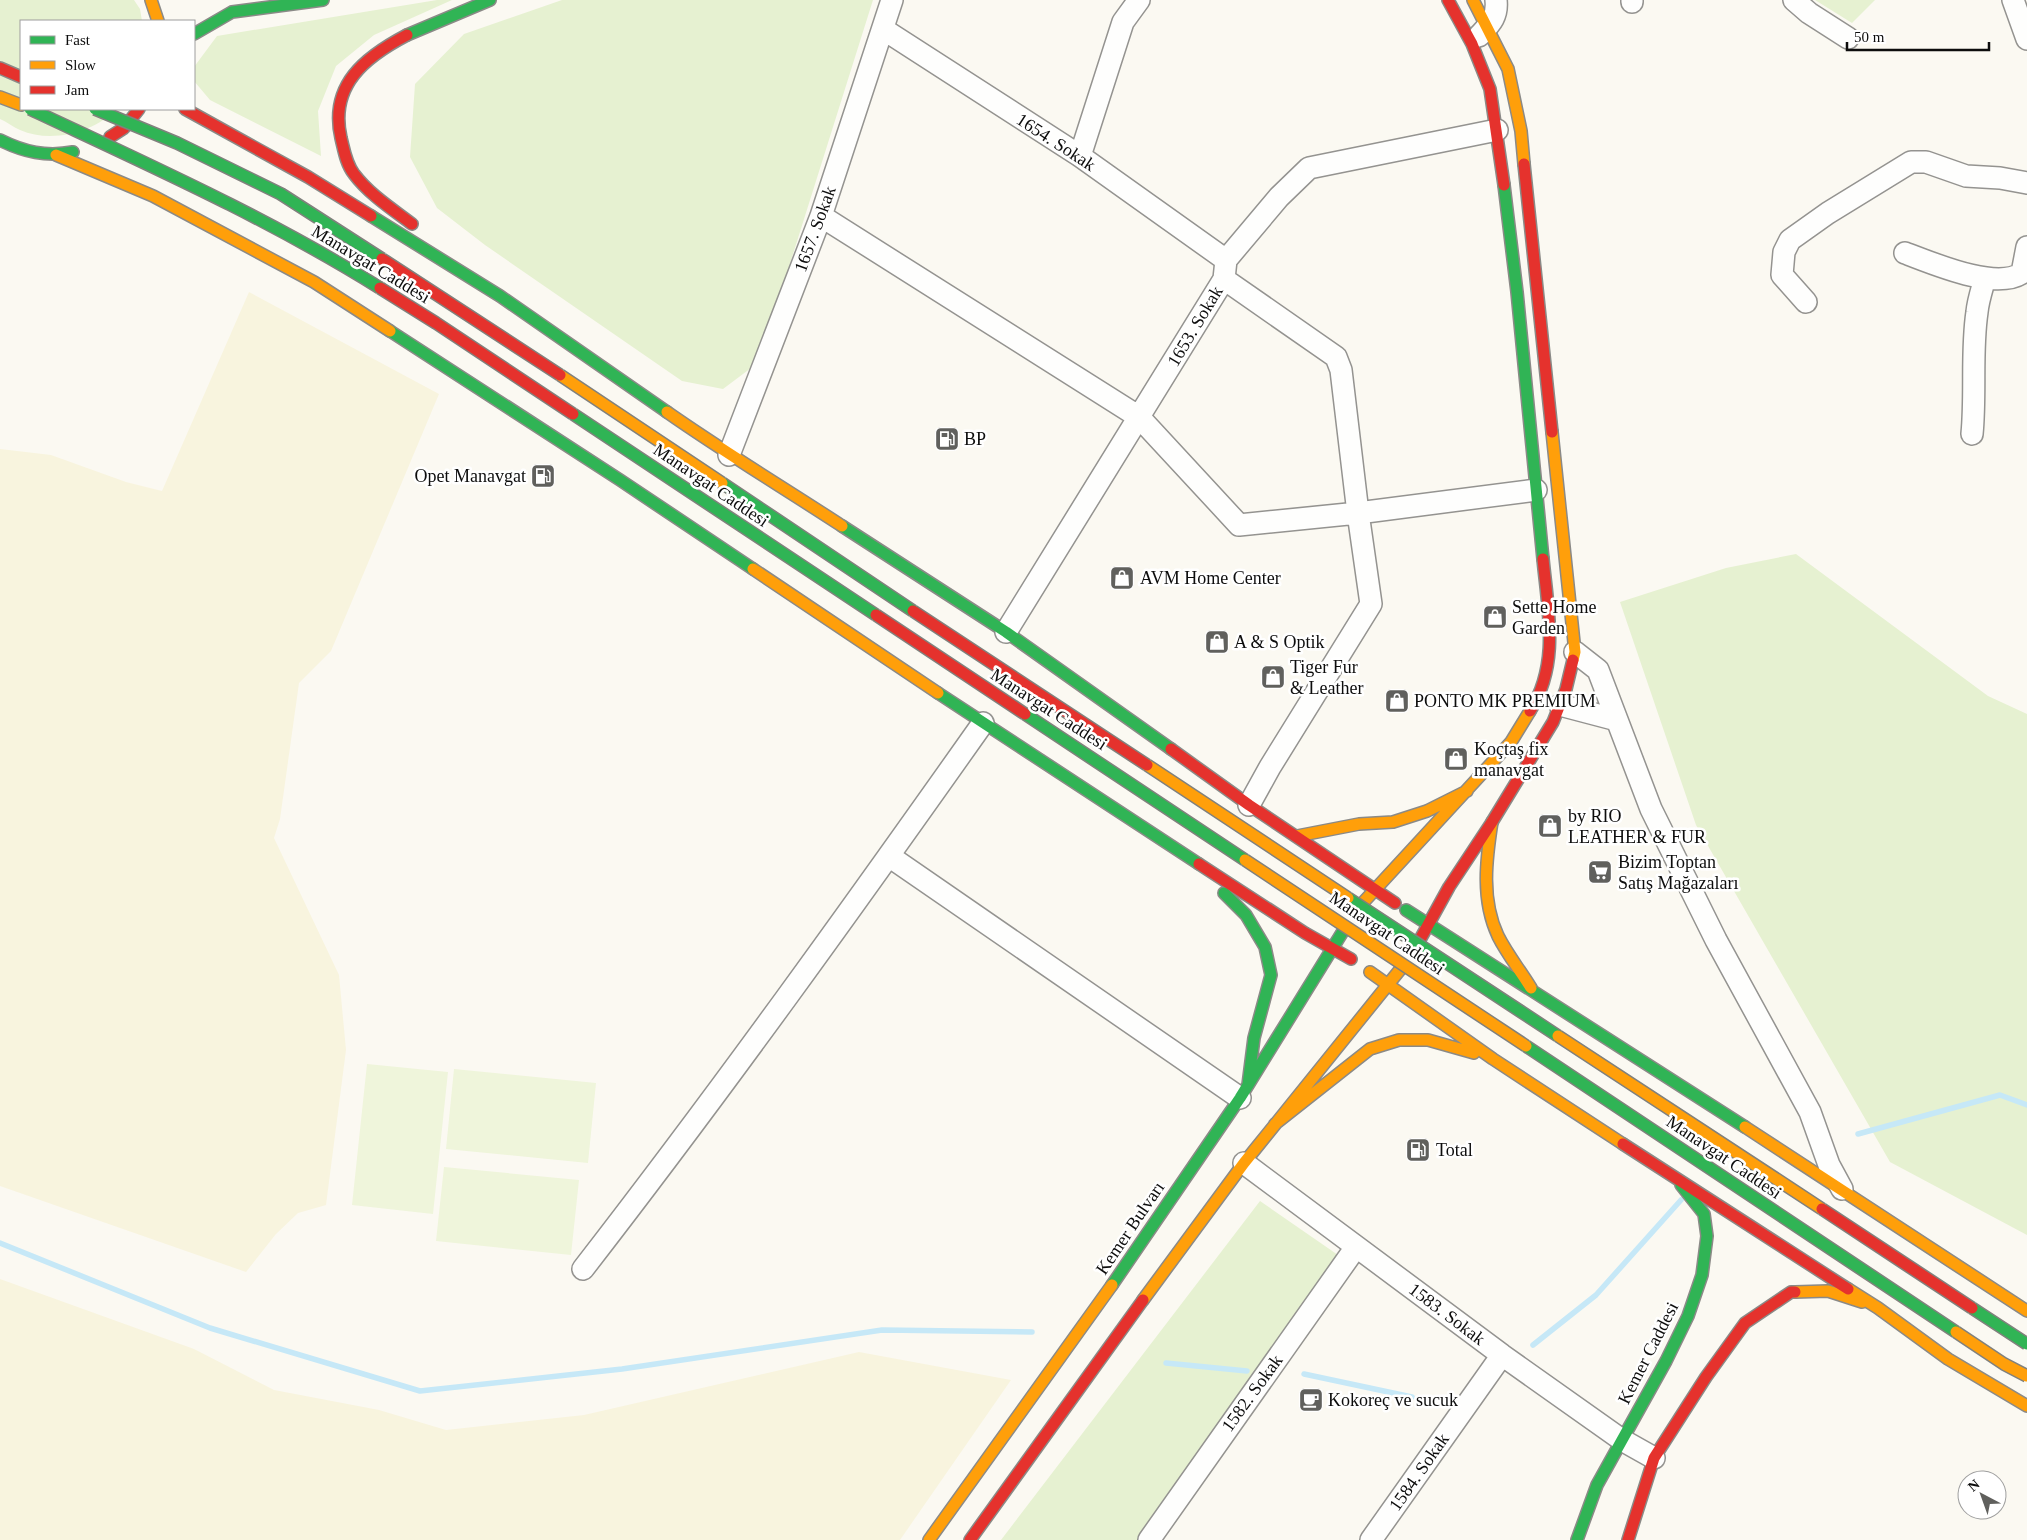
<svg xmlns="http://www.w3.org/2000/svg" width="2027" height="1540" viewBox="0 0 2027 1540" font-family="'Times New Roman',serif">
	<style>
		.farmland { fill: #f8f4de }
		.green { fill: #e6f1d1 }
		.pitch { fill: #eff5db }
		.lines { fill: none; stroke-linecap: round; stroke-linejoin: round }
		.stream { stroke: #c6e8f7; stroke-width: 5.5 }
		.street-casing { stroke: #949390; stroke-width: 24 }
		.fast-casing { stroke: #8b8a87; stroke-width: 14 }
		.slow-casing { stroke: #8b8a87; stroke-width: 14 }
		.jam-casing { stroke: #8b8a87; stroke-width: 14 }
		.street { stroke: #fefefd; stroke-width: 21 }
		.fast { stroke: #30b455; stroke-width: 11 }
		.slow { stroke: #ff9f0a; stroke-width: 11 }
		.jam { stroke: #e5322d; stroke-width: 11 }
		.fast-bridge-casing { stroke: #81817d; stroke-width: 14; stroke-linecap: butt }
		.slow-bridge-casing { stroke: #81817d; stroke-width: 14; stroke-linecap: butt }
		.jam-bridge-casing { stroke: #81817d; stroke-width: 14; stroke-linecap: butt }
		.fast-bridge { stroke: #30b455; stroke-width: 11 }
		.slow-bridge { stroke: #ff9f0a; stroke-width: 11 }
		.jam-bridge { stroke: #e5322d; stroke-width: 11 }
		.labels { text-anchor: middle; stroke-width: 5; stroke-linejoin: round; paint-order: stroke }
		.street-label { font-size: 18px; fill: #0d0d0d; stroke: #fff }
		.poi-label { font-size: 18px; fill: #0d0d0d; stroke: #fff; text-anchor: start }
	</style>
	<rect width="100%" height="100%" fill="#fbf9f2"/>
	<path class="farmland" d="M249 292 439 394 331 651 299 683 280 819 274 838 339 975 346 1050 326 1205 298 1213 276 1234 246 1272 0 1186V449L51 455 126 482 162 491Z
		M0 1279 194 1349 274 1390 379 1410 446 1430 584 1415 859 1352 1011 1380 900 1540H0Z"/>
	<path class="green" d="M0 0H134L140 9 142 21H21V109H117C94 132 52 144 20 130 13 127 7 122 0 119Z
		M437 0H452L374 35 336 66 318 111 321 156 210 100 194 81V67L217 36Z
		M562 0H873L759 362 723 389 682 381 485 245 437 208 410 157 415 84 464 34Z
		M1815 0H1875L1852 23Z
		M1796 554 1988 696 2027 714V1235L1890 1162 1696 825 1620 602 1726 568Z
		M1260 1201 1338 1255 1139 1540H1001Z"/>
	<path class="pitch" d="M367 1064 448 1072 433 1214 352 1205Z
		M454 1069 596 1083 588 1163 446 1149Z
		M444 1167 579 1180 571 1255 436 1241Z"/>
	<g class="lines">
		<path class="stream" d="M1858 1134 2000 1095 2027 1105
			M0 1243 210 1328 420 1391 622 1369 882 1330 1032 1332
			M1533 1345 1596 1295 1681 1200
			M1166 1363 1247 1371
			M1304 1374 1412 1397"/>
		<defs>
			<path id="street" d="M1632 0V2
				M1794 0 1809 13 1848 38
				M2013 0 2027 39
				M883 29 1080 156 1226 260
				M1479 36C1490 24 1498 17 1496 0
				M1080 156 1123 22 1139 0
				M821 216 1139 417 1239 525 1358 513 1536 490
				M1905 253C1932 263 1996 291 2022 273L2027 247
				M1224 279 1336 357 1341 370 1358 513 1371 604 1270 767 1249 805
				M1806 302 1782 275 1784 252 1790 240 1828 213 1911 162H1926L1966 176 2000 178 2027 183
				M1972 434C1976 393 1971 352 1977 312 1978 301 1982 289 1985 278
				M729 455 821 216 892 0
				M1006 632 1224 279 1226 260 1279 197 1309 168 1497 130
				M1575 652 1598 670 1651 809 1716 940 1810 1112 1829 1165 1842 1189
				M1560 705 1617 720
				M889 856 1240 1098
				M1244 1163 1502 1355 1622 1440 1654 1458
				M583 1269C721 1091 853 907 983 723
				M1149 1540 1356 1247
				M1371 1540 1502 1355"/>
			<path id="fast" d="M194 34 232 12 323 0
				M407 35 490 0
				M0 140C24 152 46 157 73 152
				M1504 185 1517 292 1543 559
				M371 216 500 296 667 412
				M390 331 620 480 753 569
				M842 526 1006 632 1171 749
				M938 693 1199 864
				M1224 893 1246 915 1265 947 1271 975 1254 1038 1248 1085
				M1406 910 1745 1127
				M1112 1285 1240 1098 1345 928
				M1577 1540 1597 1485 1666 1361 1688 1316 1702 1275 1707 1236 1704 1214 1681 1185"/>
			<path id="slow" d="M151 0 158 21
				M1473 0 1508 69 1521 131 1524 164
				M0 97 21 105
				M56 155 153 196 314 282 390 331
				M667 412C724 452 784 488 842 526
				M1552 432 1575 652 1573 660
				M753 569 938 693
				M1492 822C1486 860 1481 900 1498 936 1507 954 1520 970 1531 988
				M1297 836 1359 824 1393 822 1427 811 1467 791
				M1359 907 1511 742 1530 711
				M1370 972 1493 1059 1623 1144
				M1275 1124 1370 1049 1399 1040H1428L1474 1053
				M1745 1127 2027 1311
				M1848 1289 1878 1308 1948 1359 2027 1406
				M1795 1292 1828 1291 1862 1302
				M1143 1300 1244 1163 1403 966
				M929 1540 1112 1285"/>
			<path id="jam" d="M1448 0 1472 44 1490 89 1504 185
				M407 35C365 57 329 85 341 138 344 150 346 164 354 174 369 194 392 209 412 224
				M0 68 21 77
				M185 109 308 177 371 216
				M110 137 124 128 139 109
				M1524 164 1552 432
				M1530 711C1560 664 1548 611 1543 559
				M1171 749 1249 805 1395 903
				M1199 864 1305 933 1351 959
				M1417 945 1449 887 1492 822 1553 722 1566 689 1573 660
				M1623 1144 1848 1289
				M970 1540 1143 1300
				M1628 1540 1654 1458 1706 1377 1745 1323 1791 1292H1795"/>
		</defs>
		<use href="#street" class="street-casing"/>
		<use href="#fast" class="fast-casing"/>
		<use href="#slow" class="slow-casing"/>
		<use href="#jam" class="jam-casing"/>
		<use href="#street" class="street"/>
		<use href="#fast" class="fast"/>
		<use href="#slow" class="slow"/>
		<use href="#jam" class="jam"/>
		<defs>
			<path id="fast-bridge" d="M30 109C149 165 268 218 380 288
				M95 109 177 143 281 194 382 259
				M573 414 876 615
				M722 483 913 611
				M1025 714 1245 860
				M1348 898 1558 1036
				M1526 1046 1956 1332
				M1972 1308 2027 1344"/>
			<path id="slow-bridge" d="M560 375 722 483
				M1147 765 1348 898
				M1245 860 1526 1046
				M1558 1036 1822 1209
				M1956 1332 2004 1364 2027 1376"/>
			<path id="jam-bridge" d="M382 259 560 375
				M380 288 436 323 573 414
				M913 611 1147 765
				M876 615 1025 714
				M1822 1209 1972 1308"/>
		</defs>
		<use href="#fast-bridge" class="fast-bridge-casing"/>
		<use href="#slow-bridge" class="slow-bridge-casing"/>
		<use href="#jam-bridge" class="jam-bridge-casing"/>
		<use href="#fast-bridge" class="fast-bridge"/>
		<use href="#slow-bridge" class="slow-bridge"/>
		<use href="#jam-bridge" class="jam-bridge"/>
	</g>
	<defs>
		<symbol id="fuel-square" viewBox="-11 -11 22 22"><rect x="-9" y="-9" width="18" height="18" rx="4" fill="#60605d" stroke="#fff"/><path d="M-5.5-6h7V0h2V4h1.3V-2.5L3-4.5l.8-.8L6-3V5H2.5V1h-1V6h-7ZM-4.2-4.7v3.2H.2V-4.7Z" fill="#fff"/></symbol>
		<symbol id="shop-square" viewBox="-11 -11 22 22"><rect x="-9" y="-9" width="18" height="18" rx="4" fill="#60605d" stroke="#fff"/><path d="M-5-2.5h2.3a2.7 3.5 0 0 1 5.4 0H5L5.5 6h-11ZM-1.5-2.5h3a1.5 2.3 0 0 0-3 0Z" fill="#fff"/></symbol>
		<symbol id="supermarket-square" viewBox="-11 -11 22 22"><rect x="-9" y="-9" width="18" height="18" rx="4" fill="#60605d" stroke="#fff"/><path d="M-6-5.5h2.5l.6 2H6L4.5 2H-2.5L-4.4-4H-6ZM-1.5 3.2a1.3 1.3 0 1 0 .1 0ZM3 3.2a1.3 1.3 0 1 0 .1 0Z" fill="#fff"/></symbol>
		<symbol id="cafe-square" viewBox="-11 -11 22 22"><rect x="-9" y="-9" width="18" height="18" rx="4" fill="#60605d" stroke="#fff"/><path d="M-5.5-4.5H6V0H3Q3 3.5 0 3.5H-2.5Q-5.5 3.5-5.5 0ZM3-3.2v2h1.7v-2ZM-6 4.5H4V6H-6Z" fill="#fff"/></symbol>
	</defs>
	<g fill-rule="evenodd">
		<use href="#fuel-square" x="933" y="425" width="28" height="28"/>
		<use href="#fuel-square" x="529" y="462" width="28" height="28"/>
		<use href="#shop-square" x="1108" y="564" width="28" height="28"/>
		<use href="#shop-square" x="1481" y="603" width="28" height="28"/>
		<use href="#shop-square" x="1203" y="628" width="28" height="28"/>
		<use href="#shop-square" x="1259" y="663" width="28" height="28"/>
		<use href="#shop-square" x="1383" y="687" width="28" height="28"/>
		<use href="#shop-square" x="1442" y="745" width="28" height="28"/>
		<use href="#shop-square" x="1536" y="812" width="28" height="28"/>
		<use href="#supermarket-square" x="1586" y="858" width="28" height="28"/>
		<use href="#fuel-square" x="1404" y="1136" width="28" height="28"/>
		<use href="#cafe-square" x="1297" y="1386" width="28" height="28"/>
	</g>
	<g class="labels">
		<g class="street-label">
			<text transform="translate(1056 142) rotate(33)" y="6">1654. Sokak</text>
			<text transform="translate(815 229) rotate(-70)" y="6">1657. Sokak</text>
			<text transform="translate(371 264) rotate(31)" y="6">Manavgat Caddesi</text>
			<text transform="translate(1195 326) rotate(-59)" y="6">1653. Sokak</text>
			<text transform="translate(711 485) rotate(34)" y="6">Manavgat Caddesi</text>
			<text transform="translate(1049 709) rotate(33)" y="6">Manavgat Caddesi</text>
			<text transform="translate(1387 933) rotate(34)" y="6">Manavgat Caddesi</text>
			<text transform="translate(1724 1157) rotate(34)" y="6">Manavgat Caddesi</text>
			<text transform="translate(1130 1228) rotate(-56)" y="6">Kemer Bulvarı</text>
			<text transform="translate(1447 1314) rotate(37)" y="6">1583. Sokak</text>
			<text transform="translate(1648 1353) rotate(-63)" y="6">Kemer Caddesi</text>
			<text transform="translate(1252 1393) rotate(-54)" y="6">1582. Sokak</text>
			<text transform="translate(1419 1472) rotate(-55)" y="6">1584. Sokak</text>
		</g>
		<g class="poi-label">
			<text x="964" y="445">BP</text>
			<text x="526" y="482" text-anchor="end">Opet Manavgat</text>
			<text x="1140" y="584">AVM Home Center</text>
			<text x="1512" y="613">Sette Home<tspan x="1512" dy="21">Garden</tspan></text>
			<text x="1234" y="648">A &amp; S Optik</text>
			<text x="1290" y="673">Tiger Fur<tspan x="1290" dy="21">&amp; Leather</tspan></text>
			<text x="1414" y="707">PONTO MK PREMIUM</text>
			<text x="1474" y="755">Koçtaş fix<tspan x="1474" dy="21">manavgat</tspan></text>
			<text x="1568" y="822">by RIO<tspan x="1568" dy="21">LEATHER &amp; FUR</tspan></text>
			<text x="1618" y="868">Bizim Toptan<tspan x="1618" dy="21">Satış Mağazaları</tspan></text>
			<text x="1436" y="1156">Total</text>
			<text x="1328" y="1406">Kokoreç ve sucuk</text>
		</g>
	</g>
	<rect x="20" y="20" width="175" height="90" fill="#ffffff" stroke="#9e9e9e"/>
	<rect x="30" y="36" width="25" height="8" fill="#30b455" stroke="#9e9e9e"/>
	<text x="65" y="45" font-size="15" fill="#0d0d0d">Fast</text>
	<rect x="30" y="61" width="25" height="8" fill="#ff9f0a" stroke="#9e9e9e"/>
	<text x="65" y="70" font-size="15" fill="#0d0d0d">Slow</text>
	<rect x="30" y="86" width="25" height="8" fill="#e5322d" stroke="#9e9e9e"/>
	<text x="65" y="95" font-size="15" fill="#0d0d0d">Jam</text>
	<g transform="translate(1982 1495) rotate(319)"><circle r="24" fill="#ffffff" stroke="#9e9e9e"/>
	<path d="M0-4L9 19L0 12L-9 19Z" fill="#60605d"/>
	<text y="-8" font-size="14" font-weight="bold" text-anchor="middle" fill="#0d0d0d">N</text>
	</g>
	<path d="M1847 42v8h142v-8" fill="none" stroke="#0d0d0d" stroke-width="2.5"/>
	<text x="1854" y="42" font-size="15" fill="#0d0d0d" stroke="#ffffff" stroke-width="4" paint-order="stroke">50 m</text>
</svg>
